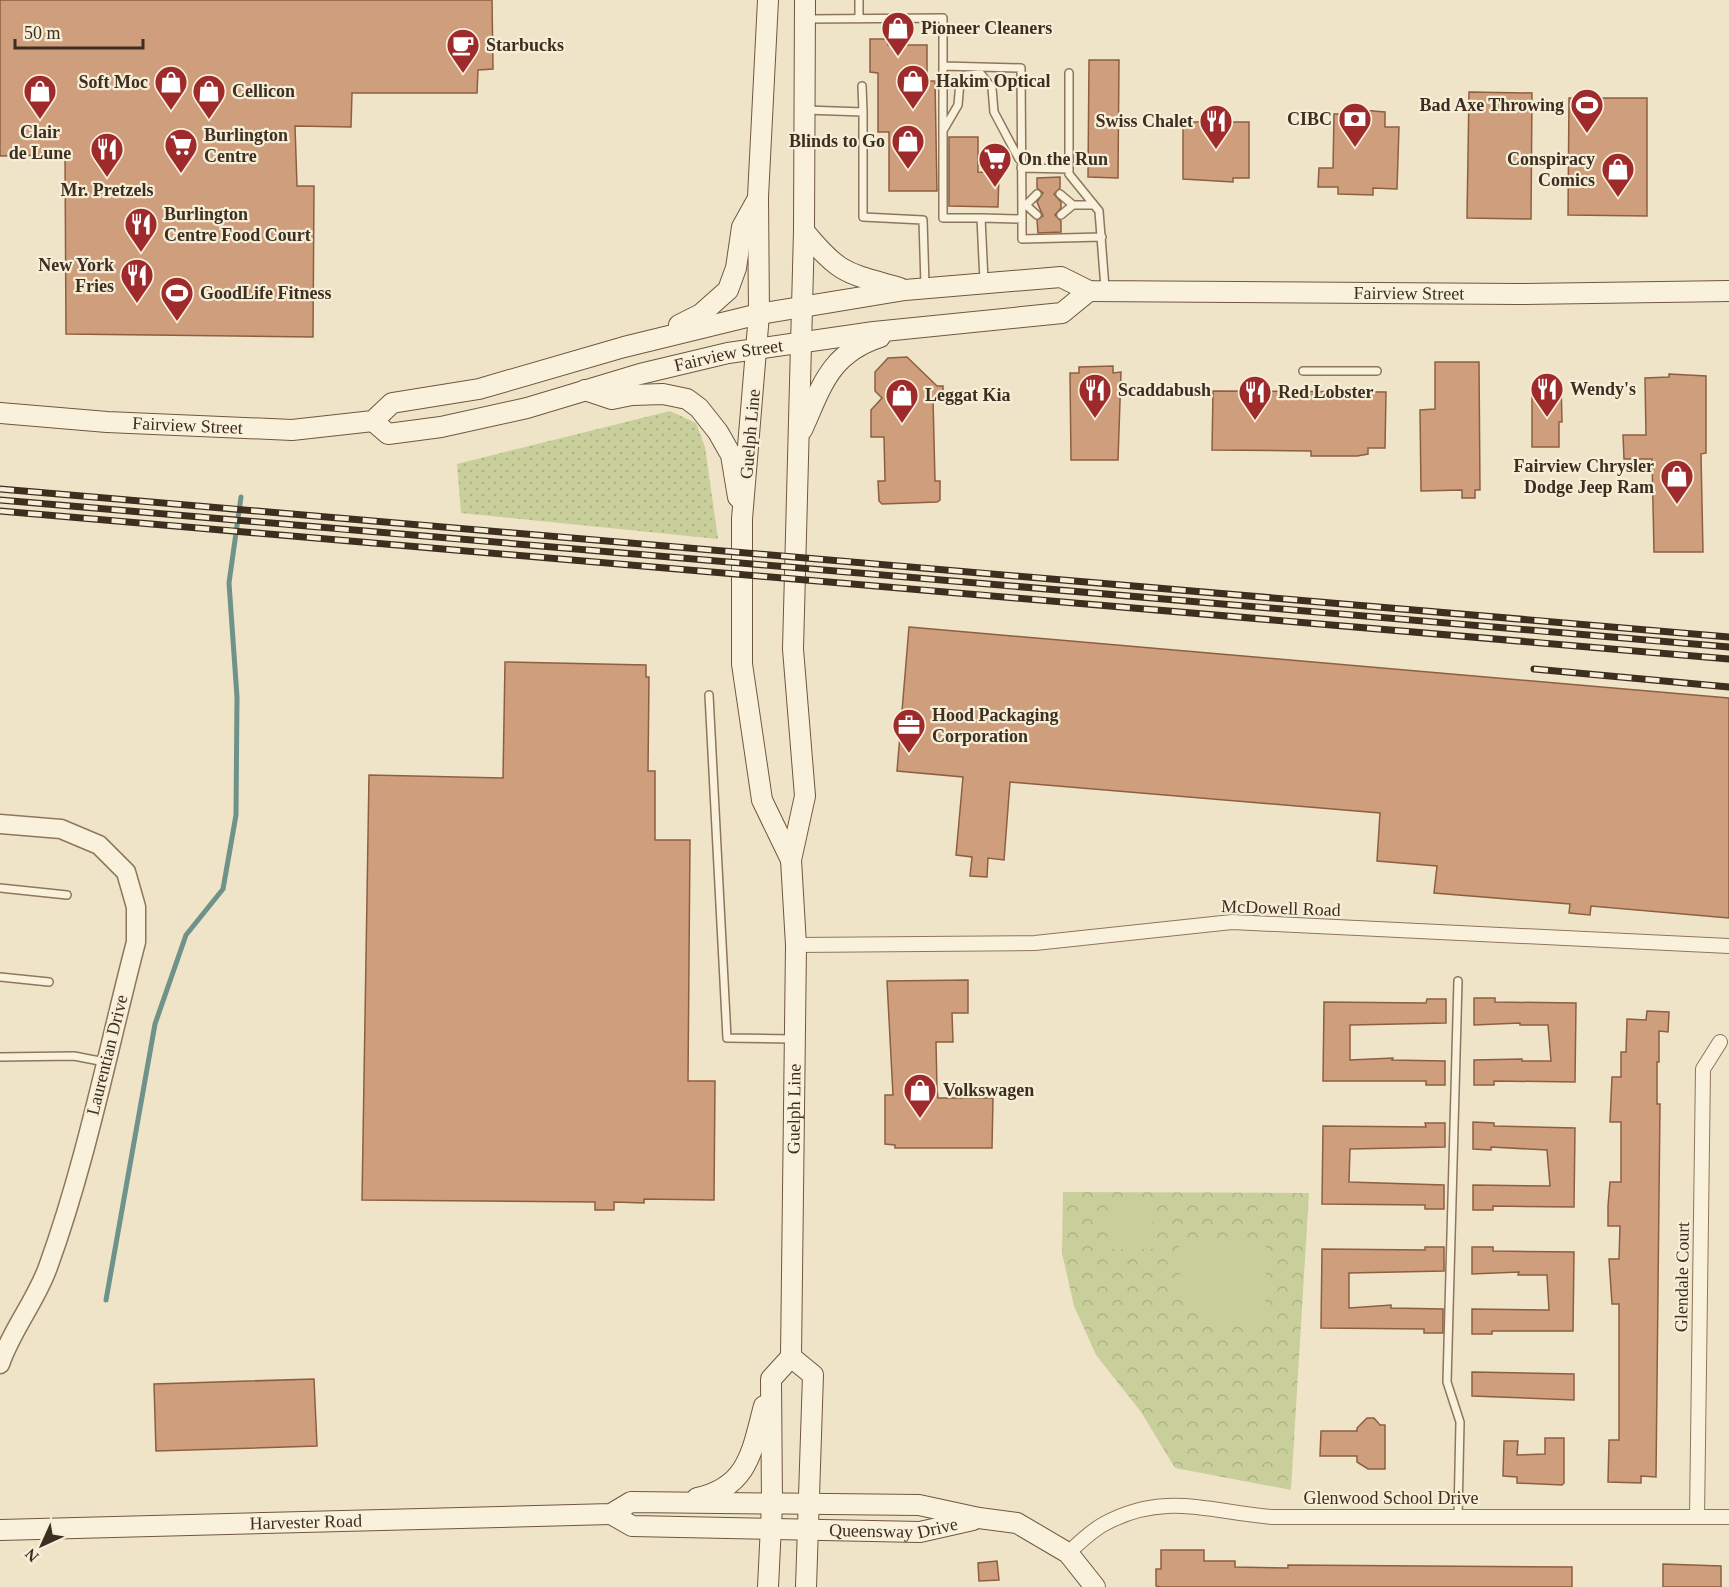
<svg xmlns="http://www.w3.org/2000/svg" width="1729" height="1587" viewBox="0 0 1729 1587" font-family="'Times New Roman',serif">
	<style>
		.grass { fill: url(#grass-dots) }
		.park { fill: url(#park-crowns) }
		.garden { fill: #c9cf9b }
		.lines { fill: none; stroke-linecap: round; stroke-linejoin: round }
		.stream { stroke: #6f938a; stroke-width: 5 }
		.building { fill: #cf9f7d; stroke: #8d5f41; stroke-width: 1.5 }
		.service-casing { stroke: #8d765c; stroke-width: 10 }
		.minor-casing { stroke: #8d765c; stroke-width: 16 }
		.tertiary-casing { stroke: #8d765c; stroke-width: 21 }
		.secondary-casing { stroke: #6f573f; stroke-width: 22 }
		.service { stroke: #faf1dc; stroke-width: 7 }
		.minor { stroke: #faf1dc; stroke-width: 14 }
		.tertiary { stroke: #faf1dc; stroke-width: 18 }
		.secondary { stroke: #faf1dc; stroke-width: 20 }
		.rail-casing { stroke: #3d2e20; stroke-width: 7 }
		.rail { stroke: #f7eed8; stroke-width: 4.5; stroke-dasharray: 14; stroke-linecap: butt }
		.labels { text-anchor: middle; stroke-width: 4.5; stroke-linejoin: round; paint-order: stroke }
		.poi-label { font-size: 18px; font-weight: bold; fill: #3d2e20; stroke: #f7eed8; text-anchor: start }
		.street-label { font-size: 18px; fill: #3d2e20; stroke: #f7eed8 }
	</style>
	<defs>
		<pattern id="grass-dots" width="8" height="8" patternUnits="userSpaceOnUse" patternTransform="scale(1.5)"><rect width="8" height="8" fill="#c9cf9b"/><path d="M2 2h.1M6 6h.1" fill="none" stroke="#aeb285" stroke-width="1.8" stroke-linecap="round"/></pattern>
		<pattern id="park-crowns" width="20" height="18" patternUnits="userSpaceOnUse" patternTransform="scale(1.5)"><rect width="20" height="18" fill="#c9cf9b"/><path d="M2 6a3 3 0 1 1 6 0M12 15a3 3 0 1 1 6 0" fill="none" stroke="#aeb285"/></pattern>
	</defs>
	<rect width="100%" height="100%" fill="#f0e4c8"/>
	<path class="grass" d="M670 411 696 423 705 447 718 539 461 513 457 464Z"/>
	<path class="park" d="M1063 1192 1309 1193 1291 1490 1175 1468 1141 1412 1096 1355 1074 1306 1062 1253Z"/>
	<path class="garden" d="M1109 1200H1152V1249H1110Z
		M1180 1237 1262 1242 1267 1248 1265 1324C1206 1333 1170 1297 1180 1237Z"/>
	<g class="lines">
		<path class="stream" d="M106 1300 155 1024 186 935 223 889 236 815 237 697 229 583 241 497"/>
	</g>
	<path class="building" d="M0 0H492L493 69 478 70 477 93H352L351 127 295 126 297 186H314L313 337 66 334 65 155 0 156Z
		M870 39H888V45H927V81H935L937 191H889V132H878V73L870 72Z
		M1089 60H1119L1118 178 1088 177Z
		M1469 92 1532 93 1531 219 1467 218Z
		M1569 98H1647V216L1568 215Z
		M1349 109 1385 112V127H1399L1397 189 1373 188V195L1338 194V187H1318L1319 168H1333L1334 114H1349Z
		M1183 122H1249V178H1233V182L1183 179Z
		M949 137H978V172L999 173 998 207 949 206Z
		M1060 177V188L1054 194 1061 202V208L1055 215 1061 221V232L1038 233 1037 220 1043 216 1037 202 1043 193 1037 188V178Z
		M907 357 937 386H943V399H933L935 481H940V500L937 502 882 504 879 501 878 481H885L884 437H871V410L882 398 875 391V372L888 358Z
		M1435 362H1479L1480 490H1475V498H1462V490L1421 491 1420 410 1435 409Z
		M1113 366V373L1121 372 1118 460H1071L1070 373H1079V367Z
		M1669 374 1706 376V453L1701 454 1703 552H1654L1652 459H1624L1623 435H1646L1645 378 1669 377Z
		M1561 381 1562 422H1559V447H1532V393H1536L1535 382Z
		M1213 391 1386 392 1385 448H1368V454L1357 456H1311V451L1212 450Z
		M909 627 1729 698V918L1591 906 1590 915 1569 913 1570 904 1434 893 1437 866 1377 861 1380 813 1010 782 1004 860 988 858 987 877 970 876 972 857 956 855 963 777 897 771Z
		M505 662 646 665V677H649L648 771H655V840H690L688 1081H715L714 1200 644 1199V1203L614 1202V1210H595V1202L362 1200 369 775 503 778Z
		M968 980V1013H952L953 1042H936L937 1089 938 1098H993L992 1148H895V1145L885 1144V1095H893L887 981Z
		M1474 998H1495V1002L1576 1003 1575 1082 1494 1081V1085H1474V1060L1522 1059V1061H1551L1548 1025H1520V1023L1474 1025Z
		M1427 999H1446V1023L1350 1025V1060L1393 1058 1392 1060 1445 1061V1085H1426V1081H1323L1324 1002 1426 1003Z
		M1647 1011 1669 1012 1668 1032 1659 1031V1062H1657V1104H1660L1656 1477 1641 1476V1483L1608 1482 1609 1440H1619V1304H1612L1609 1259H1619L1620 1226H1608V1206L1610 1182H1621V1122H1610L1612 1077H1621V1052H1626L1627 1019 1646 1020Z
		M1473 1122 1494 1123V1126L1575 1128 1574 1207 1493 1206V1210H1473V1185L1550 1186 1547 1150 1491 1147V1150L1473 1149Z
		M1425 1123H1445V1147L1350 1149 1349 1182 1444 1185V1209H1425V1205L1322 1204 1323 1126 1426 1127Z
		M1425 1247H1444V1271L1349 1273V1308L1391 1305V1308L1443 1309V1333H1424V1329L1321 1328 1322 1249 1425 1250Z
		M1472 1247H1493V1251L1574 1252 1573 1331H1492V1334H1472V1309L1549 1310 1547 1275H1518L1519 1272 1472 1274Z
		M1472 1372 1574 1374V1400L1472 1396Z
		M314 1379 317 1446 156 1451 154 1384Z
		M1367 1418H1374L1380 1425H1385V1469H1368L1357 1462V1456H1320L1321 1431H1357V1428Z
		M1545 1438H1564V1483L1562 1485 1517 1483V1477L1503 1476 1504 1441H1518L1517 1455 1545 1454Z
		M1161 1550H1204V1561H1235V1567L1288 1568V1565L1572 1567V1587H1161L1156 1586V1569H1161Z
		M997 1561 999 1580 979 1581 978 1563Z
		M1663 1564 1721 1566V1587H1663Z"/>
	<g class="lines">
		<defs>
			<path id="service" d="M808 19 943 18V66
				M859 19V0
				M1069 73V174L1099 211 1105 288
				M862 86 863 112
				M806 110 863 112V217L923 220 925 285
				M944 129 958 105 960 82 966 75 981 74 992 88 994 112 1019 159
				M1021 168 1069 169
				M1037 194 1026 205 1037 215
				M1060 194 1073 205
				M1061 215 1073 205H1094
				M981 218H943V66L1021 68 1022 219 981 218 984 281
				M1022 219V239L1102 237
				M1303 371H1377
				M709 695 727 1038 792 1039
				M0 888 67 895
				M0 977 49 982
				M1458 981 1447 1382 1460 1422 1458 1516
				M0 1057 74 1056 105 1062"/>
			<path id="minor" d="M796 945 1035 943 1232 922 1729 946
				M1697 1517 1703 1069 1720 1042
				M1068 1553C1079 1543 1091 1531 1104 1524 1164 1491 1210 1512 1272 1517H1729"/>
			<path id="tertiary" d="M0 824 61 829 99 845 126 872 136 907V942C108 1049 86 1163 48 1267 36 1301 12 1329 0 1364"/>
			<g id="secondary">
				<path d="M768 0 758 197 759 314 742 519V664L762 800 791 860"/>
				<path d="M804 231C840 275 847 273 900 288"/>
				<path d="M679 325 701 314 728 290 736 268 742 227 757 200"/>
				<path d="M585 390 612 399 632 395 663 394 687 399 699 408 718 432 731 455 738 497"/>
				<path id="s1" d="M0 413 107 422 292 430 373 421 392 403 479 389 624 347 759 314 905 290 1061 277 1089 291 1518 294 1729 291"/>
				<path id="s2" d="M373 421 388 434 441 427 527 408 640 374 728 353 874 332 1062 313 1089 291"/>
				<path d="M802 430C822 386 829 354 880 337"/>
				<path d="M791 1357 813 1375 806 1587"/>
				<path d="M697 1498C749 1487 752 1450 764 1406"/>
				<path id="s3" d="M611 1514 632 1526 920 1532 973 1520"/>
				<path id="s4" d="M0 1530 611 1514 631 1502 919 1505 979 1518 1017 1523 1068 1553 1095 1587"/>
				<path id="s5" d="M768 1587 772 1505 771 1379 791 1357 796 945 791 860 805 796 793 649 804 231 805 0"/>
			</g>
		</defs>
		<use href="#service" class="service-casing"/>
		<use href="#minor" class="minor-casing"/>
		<use href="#tertiary" class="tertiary-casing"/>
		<use href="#secondary" class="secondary-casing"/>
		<use href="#service" class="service"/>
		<use href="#minor" class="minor"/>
		<use href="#tertiary" class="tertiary"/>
		<use href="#secondary" class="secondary"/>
		<defs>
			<path id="rail" d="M0 489 1729 637
				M0 500 1729 647
				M0 511 1729 659
				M1534 669 1729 687"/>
		</defs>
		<use href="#rail" class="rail-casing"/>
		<use href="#rail" class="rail"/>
	</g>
	<defs>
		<symbol id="shop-pin" viewBox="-11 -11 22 30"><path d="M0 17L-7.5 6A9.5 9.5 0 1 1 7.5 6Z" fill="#9e2a2b" stroke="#f7eed8"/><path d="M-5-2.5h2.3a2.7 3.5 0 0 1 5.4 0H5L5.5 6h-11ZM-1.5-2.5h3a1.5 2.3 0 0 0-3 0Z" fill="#fff"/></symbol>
		<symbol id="cafe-pin" viewBox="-11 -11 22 30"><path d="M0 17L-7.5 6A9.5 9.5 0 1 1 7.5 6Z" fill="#9e2a2b" stroke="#f7eed8"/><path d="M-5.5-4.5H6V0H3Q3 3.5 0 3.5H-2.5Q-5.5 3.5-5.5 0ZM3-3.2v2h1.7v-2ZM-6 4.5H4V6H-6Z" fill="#fff"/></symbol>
		<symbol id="stadium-pin" viewBox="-11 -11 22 30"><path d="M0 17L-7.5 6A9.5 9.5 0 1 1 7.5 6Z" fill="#9e2a2b" stroke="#f7eed8"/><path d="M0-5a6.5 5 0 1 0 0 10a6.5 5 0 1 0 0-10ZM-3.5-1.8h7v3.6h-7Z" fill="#fff"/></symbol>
		<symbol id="bank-pin" viewBox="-11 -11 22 30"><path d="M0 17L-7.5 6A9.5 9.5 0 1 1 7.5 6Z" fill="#9e2a2b" stroke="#f7eed8"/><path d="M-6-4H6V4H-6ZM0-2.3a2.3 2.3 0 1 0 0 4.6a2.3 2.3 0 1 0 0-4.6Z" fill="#fff"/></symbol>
		<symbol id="restaurant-pin" viewBox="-11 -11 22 30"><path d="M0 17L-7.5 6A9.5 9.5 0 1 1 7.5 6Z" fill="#9e2a2b" stroke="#f7eed8"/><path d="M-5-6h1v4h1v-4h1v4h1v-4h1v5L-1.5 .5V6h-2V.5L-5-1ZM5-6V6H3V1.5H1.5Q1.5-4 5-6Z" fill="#fff"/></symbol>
		<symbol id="supermarket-pin" viewBox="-11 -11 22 30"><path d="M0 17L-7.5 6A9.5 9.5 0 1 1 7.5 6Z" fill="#9e2a2b" stroke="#f7eed8"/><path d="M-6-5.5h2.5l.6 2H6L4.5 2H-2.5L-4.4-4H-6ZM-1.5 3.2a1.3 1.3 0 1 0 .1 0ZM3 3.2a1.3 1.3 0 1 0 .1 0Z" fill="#fff"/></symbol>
		<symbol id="office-pin" viewBox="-11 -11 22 30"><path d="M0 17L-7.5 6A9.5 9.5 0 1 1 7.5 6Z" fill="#9e2a2b" stroke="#f7eed8"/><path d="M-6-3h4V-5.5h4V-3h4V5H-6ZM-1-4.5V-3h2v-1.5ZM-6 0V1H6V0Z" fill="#fff"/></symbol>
	</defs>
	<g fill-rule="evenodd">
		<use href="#shop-pin" x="879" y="9" width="38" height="52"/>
		<use href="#cafe-pin" x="444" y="26" width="38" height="52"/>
		<use href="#shop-pin" x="894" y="62" width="38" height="52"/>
		<use href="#shop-pin" x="152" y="63" width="38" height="52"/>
		<use href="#shop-pin" x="21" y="72" width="38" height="52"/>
		<use href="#shop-pin" x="190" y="72" width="38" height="52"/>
		<use href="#stadium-pin" x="1568" y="86" width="38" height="52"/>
		<use href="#bank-pin" x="1336" y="100" width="38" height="52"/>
		<use href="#restaurant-pin" x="1197" y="102" width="38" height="52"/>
		<use href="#shop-pin" x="889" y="122" width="38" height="52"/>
		<use href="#supermarket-pin" x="162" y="126" width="38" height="52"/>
		<use href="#restaurant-pin" x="88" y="130" width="38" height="52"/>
		<use href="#supermarket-pin" x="976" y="140" width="38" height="52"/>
		<use href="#shop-pin" x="1599" y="150" width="38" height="52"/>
		<use href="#restaurant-pin" x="122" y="205" width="38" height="52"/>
		<use href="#restaurant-pin" x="118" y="256" width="38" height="52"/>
		<use href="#stadium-pin" x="158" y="274" width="38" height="52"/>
		<use href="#restaurant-pin" x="1528" y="370" width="38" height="52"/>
		<use href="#restaurant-pin" x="1076" y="371" width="38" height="52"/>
		<use href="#restaurant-pin" x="1236" y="373" width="38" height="52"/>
		<use href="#shop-pin" x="883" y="376" width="38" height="52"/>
		<use href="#shop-pin" x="1658" y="457" width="38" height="52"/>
		<use href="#office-pin" x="890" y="706" width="38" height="52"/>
		<use href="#shop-pin" x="901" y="1071" width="38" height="52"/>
	</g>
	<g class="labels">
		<g class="poi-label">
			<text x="921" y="34">Pioneer Cleaners</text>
			<text x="486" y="51">Starbucks</text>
			<text x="936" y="87">Hakim Optical</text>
			<text x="148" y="88" text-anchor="end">Soft Moc</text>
			<text x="232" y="97">Cellicon</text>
			<text x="1564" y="111" text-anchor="end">Bad Axe Throwing</text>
			<text x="1332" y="125" text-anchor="end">CIBC</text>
			<text x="1193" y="127" text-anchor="end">Swiss Chalet</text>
			<text x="40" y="138" text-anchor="middle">Clair<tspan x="40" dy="21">de Lune</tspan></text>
			<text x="204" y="141">Burlington<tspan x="204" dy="21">Centre</tspan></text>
			<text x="885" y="147" text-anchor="end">Blinds to Go</text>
			<text x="1018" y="165">On the Run</text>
			<text x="1595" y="165" text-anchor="end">Conspiracy<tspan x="1595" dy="21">Comics</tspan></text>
			<text x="107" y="196" text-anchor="middle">Mr. Pretzels</text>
			<text x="164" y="220">Burlington<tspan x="164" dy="21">Centre Food Court</tspan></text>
			<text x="114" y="271" text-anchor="end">New York<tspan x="114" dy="21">Fries</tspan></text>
			<text x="200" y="299">GoodLife Fitness</text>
			<text x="1570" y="395">Wendy's</text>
			<text x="1118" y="396">Scaddabush</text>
			<text x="1278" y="398">Red Lobster</text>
			<text x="925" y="401">Leggat Kia</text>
			<text x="1654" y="472" text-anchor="end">Fairview Chrysler<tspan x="1654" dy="21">Dodge Jeep Ram</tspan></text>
			<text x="932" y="721">Hood Packaging<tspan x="932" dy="21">Corporation</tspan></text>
			<text x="943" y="1096">Volkswagen</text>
		</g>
		<g class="street-label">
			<text dy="6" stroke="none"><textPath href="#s1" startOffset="1434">Fairview Street</textPath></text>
			<text dy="6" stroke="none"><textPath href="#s2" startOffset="370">Fairview Street</textPath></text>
			<text dy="6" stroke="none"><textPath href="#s1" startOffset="188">Fairview Street</textPath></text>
			<text transform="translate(750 434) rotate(-85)" y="6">Guelph Line</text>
			<text transform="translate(1281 908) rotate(2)" y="6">McDowell Road</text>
			<text transform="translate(107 1055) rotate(-76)" y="6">Laurentian Drive</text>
			<text dy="6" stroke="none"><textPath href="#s5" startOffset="486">Guelph Line</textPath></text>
			<text transform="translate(1682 1277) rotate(-89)" y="6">Glendale Court</text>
			<text x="1391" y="1504">Glenwood School Drive</text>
			<text dy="6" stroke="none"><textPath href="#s4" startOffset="306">Harvester Road</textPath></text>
			<text dy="6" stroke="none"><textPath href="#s3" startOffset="286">Queensway Drive</textPath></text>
		</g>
	</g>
	<g transform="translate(42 1545) rotate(225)" stroke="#f7eed8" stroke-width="4.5" paint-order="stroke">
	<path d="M0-4.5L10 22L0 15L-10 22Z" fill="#3d2e20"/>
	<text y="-9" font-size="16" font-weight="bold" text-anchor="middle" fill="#3d2e20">N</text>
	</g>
	<path d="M15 39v9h128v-9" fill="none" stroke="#3d2e20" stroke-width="3"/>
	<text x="24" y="39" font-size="18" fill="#3d2e20" stroke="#f7eed8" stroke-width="4.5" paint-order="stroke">50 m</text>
</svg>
